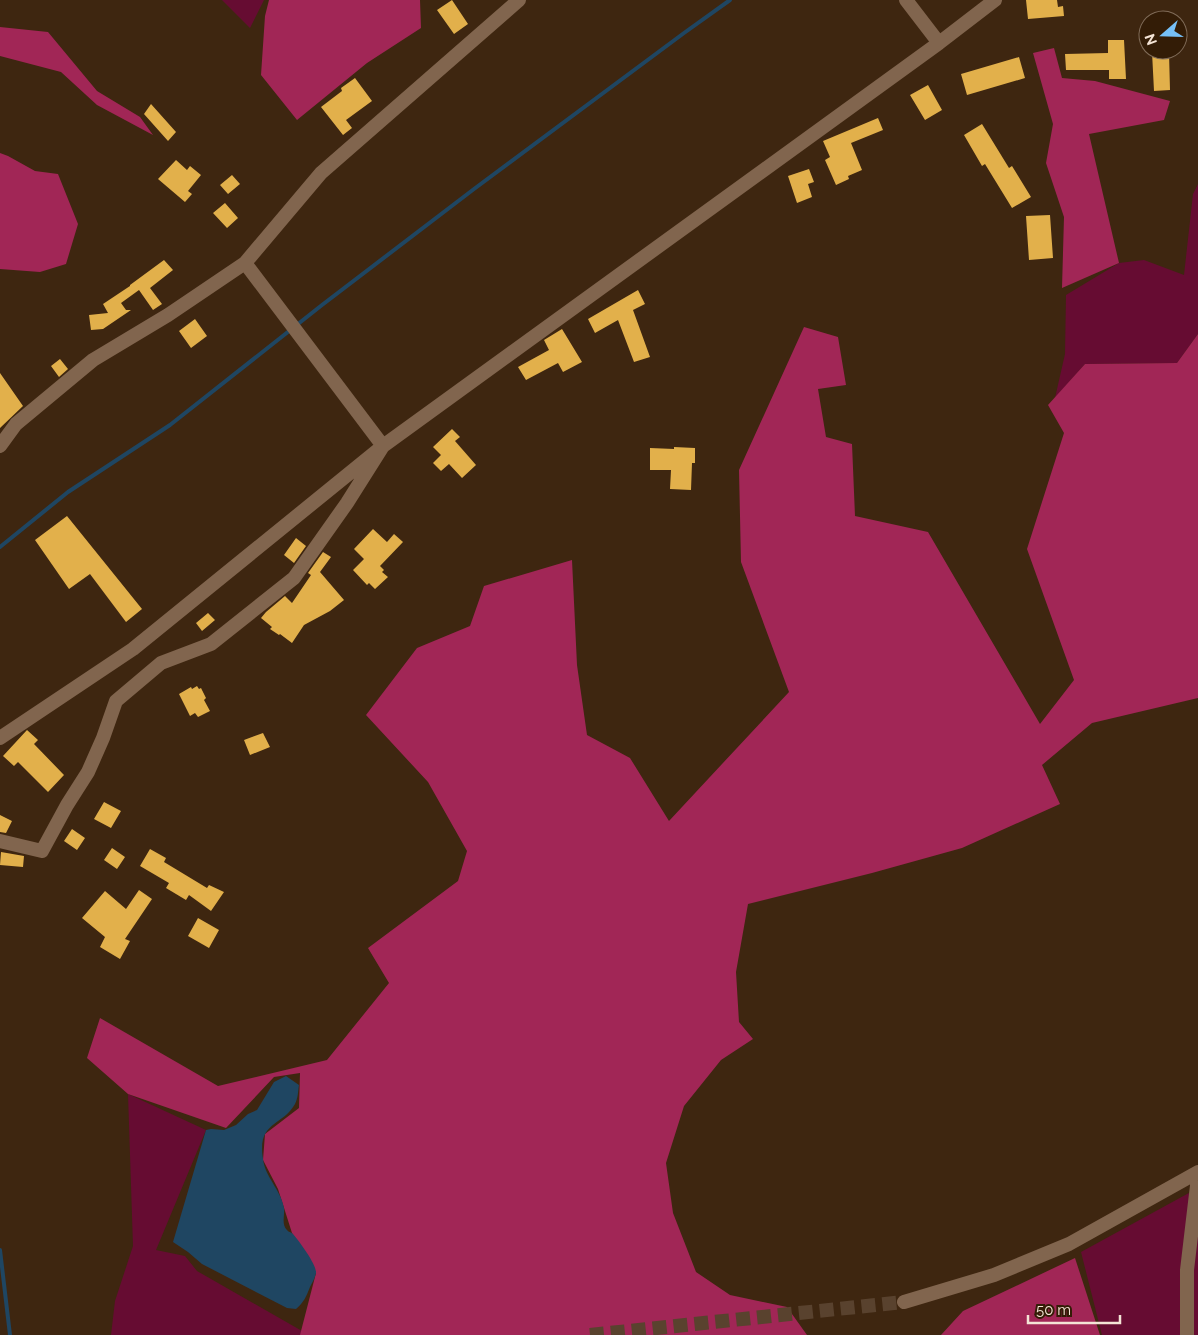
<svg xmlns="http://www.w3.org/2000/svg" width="1198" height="1335" viewBox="0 0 1198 1335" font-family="Raleway,sans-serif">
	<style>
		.green { fill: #660c32 }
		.forest { fill: #a12656 }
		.water { fill: #1f4662 }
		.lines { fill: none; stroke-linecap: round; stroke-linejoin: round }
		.stream { stroke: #1f4662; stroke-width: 4 }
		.building { fill: #e2b04b }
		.minor-tunnel { stroke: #59422e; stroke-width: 14; stroke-dasharray: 14 7; stroke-linecap: butt }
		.minor { stroke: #81654e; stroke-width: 14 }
	</style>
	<rect width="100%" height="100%" fill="#3e2610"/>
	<path class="green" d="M222 0H264L250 28Z
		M1198 184V334L1177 363 1085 364 1055 398 1065 354 1066 295 1119 263 1144 260 1184 275 1193 194Z
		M128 1094 206 1130 156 1250 185 1256 197 1271 309 1335H111L115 1301 133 1246Z
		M1198 1188V1335H1102L1081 1252Z"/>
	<path class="forest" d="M269 0H420L421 28 367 63 297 120 261 75 265 16Z
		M0 27 48 32 97 91 140 117 153 135 97 105 61 72 0 56Z
		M1054 48 1062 78 1095 81 1170 101 1164 120 1089 134 1119 263 1062 288 1064 217 1046 163 1053 124 1033 53Z
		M0 153 8 156 35 171 58 174 78 224 66 264 40 272 0 269Z
		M804 327 838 337 846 385 818 389 826 437 852 444 855 516 928 532 1040 724 1074 680 1027 549 1064 433 1048 405 1085 364 1177 363 1198 334V698L1092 723 1042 765 1060 804 962 848 872 873 748 904 736 972 739 1022 753 1039 721 1060 684 1106 666 1163 673 1213 696 1272 730 1295 787 1307 807 1335H300L316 1273 292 1233 278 1189 263 1160 265 1134 299 1108 300 1073 274 1077 226 1128 128 1094 87 1058 100 1018 218 1086 327 1060 389 983 368 948 458 881 467 851 428 782 366 715 417 648 470 626 484 586 572 560 577 665 587 735 630 758 669 821 789 692 741 562 739 470Z
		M1075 1258 1100 1335H941L963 1311Z"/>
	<path class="water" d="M286 1076 299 1085C298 1092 298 1098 295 1104 282 1127 257 1121 263 1159 265 1177 281 1190 284 1208 285 1215 281 1224 287 1230 288 1232 291 1232 293 1234 299 1241 317 1265 316 1273 315 1278 312 1283 310 1287 306 1297 304 1302 296 1309L287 1308 202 1264 188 1252 173 1242 206 1130 211 1129 224 1130 236 1125 248 1114 257 1110 274 1082Z"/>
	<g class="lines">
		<path class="stream" d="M0 547 68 492 170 425 322 305 474 189 684 33 730 0
			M0 1250 10 1335"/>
	</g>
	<path class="building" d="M452 0 468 24 454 34 437 10Z
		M1026 0H1057L1058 7 1063 6 1064 16 1028 19Z
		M1108 40H1124L1126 79H1109V70H1066L1065 54 1108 53Z
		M1152 52H1169L1170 90 1154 91Z
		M1019 57 1025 78 967 95 961 74Z
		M355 78 372 101 346 120 352 128 343 135 321 107 342 91 341 88Z
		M928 85 942 110 925 120 910 95Z
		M151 104 176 132 168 141 144 114Z
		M878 118 883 130 851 143 862 170 848 176 849 179 836 185 825 160 830 157 823 141Z
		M982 124 1009 168 1012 166 1031 197 1012 208 985 164 982 166 964 135Z
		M176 160 187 170 190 166 201 175 188 191 192 194 185 202 158 179Z
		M809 169 814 182 808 184 812 197 797 203 788 176Z
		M232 175 240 184 228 194 220 185Z
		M225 203 238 218 227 228 213 213Z
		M1050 215 1053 258 1029 260 1026 216Z
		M164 260 173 270 150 288 162 304 153 310 139 290 121 303 126 310H131L103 329 91 330 89 315 108 313 103 304 130 286V285Z
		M638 290 645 304 633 310 650 357 634 362 618 320 595 333 588 319Z
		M195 319 207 336 191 348 179 331Z
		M562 329 582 362 563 372 558 363 526 380 518 367 549 350 544 340Z
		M60 359 68 369 59 377 51 366Z
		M0 373 23 406 0 428Z
		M452 429 460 437 455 441 476 465 462 478 449 464 441 471 433 463 441 455 433 447Z
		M674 447 695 448V463H692L691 490 670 489 671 470H650V448L674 449Z
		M67 516 142 609 126 622 90 574 69 589 35 540Z
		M373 529 387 542 394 534 403 542 380 566 384 570 382 572 388 577 375 589 369 583 367 585 353 570 364 559 354 549Z
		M296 538 306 546 294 563 284 555Z
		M323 552 331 557 320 572 344 600 330 611 304 625 292 643 280 634 279 635 270 629 272 627 261 618 266 612 285 596 292 603 311 575 308 573Z
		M208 613 215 620 202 631 196 623Z
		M197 686 199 689 201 688 206 698 204 700 210 711 198 717 195 713 190 716 179 694 191 687 192 689Z
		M27 730 38 740 34 744 64 775 48 792 18 762 14 766 3 756Z
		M263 733 270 747 250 755 244 740Z
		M104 802 121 811 111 828 94 819Z
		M0 815 12 821 6 833 0 832Z
		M72 829 85 838 77 850 64 841Z
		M112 848 125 857 117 869 104 860Z
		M150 849 166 858 164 862 207 888 209 885 224 892 211 911 189 895 186 900 166 888 169 883 140 866Z
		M1 852 24 856 23 867 0 865Z
		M139 890 152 899 125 939 130 941 120 959 100 947 105 937 82 918 105 891 126 909Z
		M198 918 219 930 209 948 188 936Z"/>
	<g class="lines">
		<path class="minor-tunnel" d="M590 1335 904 1302"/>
		<path class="minor" d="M906 0 939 43
			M0 446 16 424 93 360 168 315 245 263 321 173 519 0
			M0 738 133 649 383 446 939 43 995 0
			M0 841 42 851 67 805 88 772 103 738 116 701 161 663 211 644 294 578 347 503 383 446 245 263
			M904 1302 994 1275 1069 1244 1198 1172
			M1187 1335V1270L1198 1177"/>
	</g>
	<g transform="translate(1163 35) rotate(250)"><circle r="24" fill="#331c06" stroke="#806c59"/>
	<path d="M0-4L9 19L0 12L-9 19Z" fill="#76c0f7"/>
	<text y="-8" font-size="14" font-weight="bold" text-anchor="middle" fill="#f4e4d6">N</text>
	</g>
	<path d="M1028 1315v8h92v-8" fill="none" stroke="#f4e4d6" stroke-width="2.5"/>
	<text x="1036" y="1315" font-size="15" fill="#f4e4d6" stroke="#331c06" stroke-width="4" paint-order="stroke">50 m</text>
</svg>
